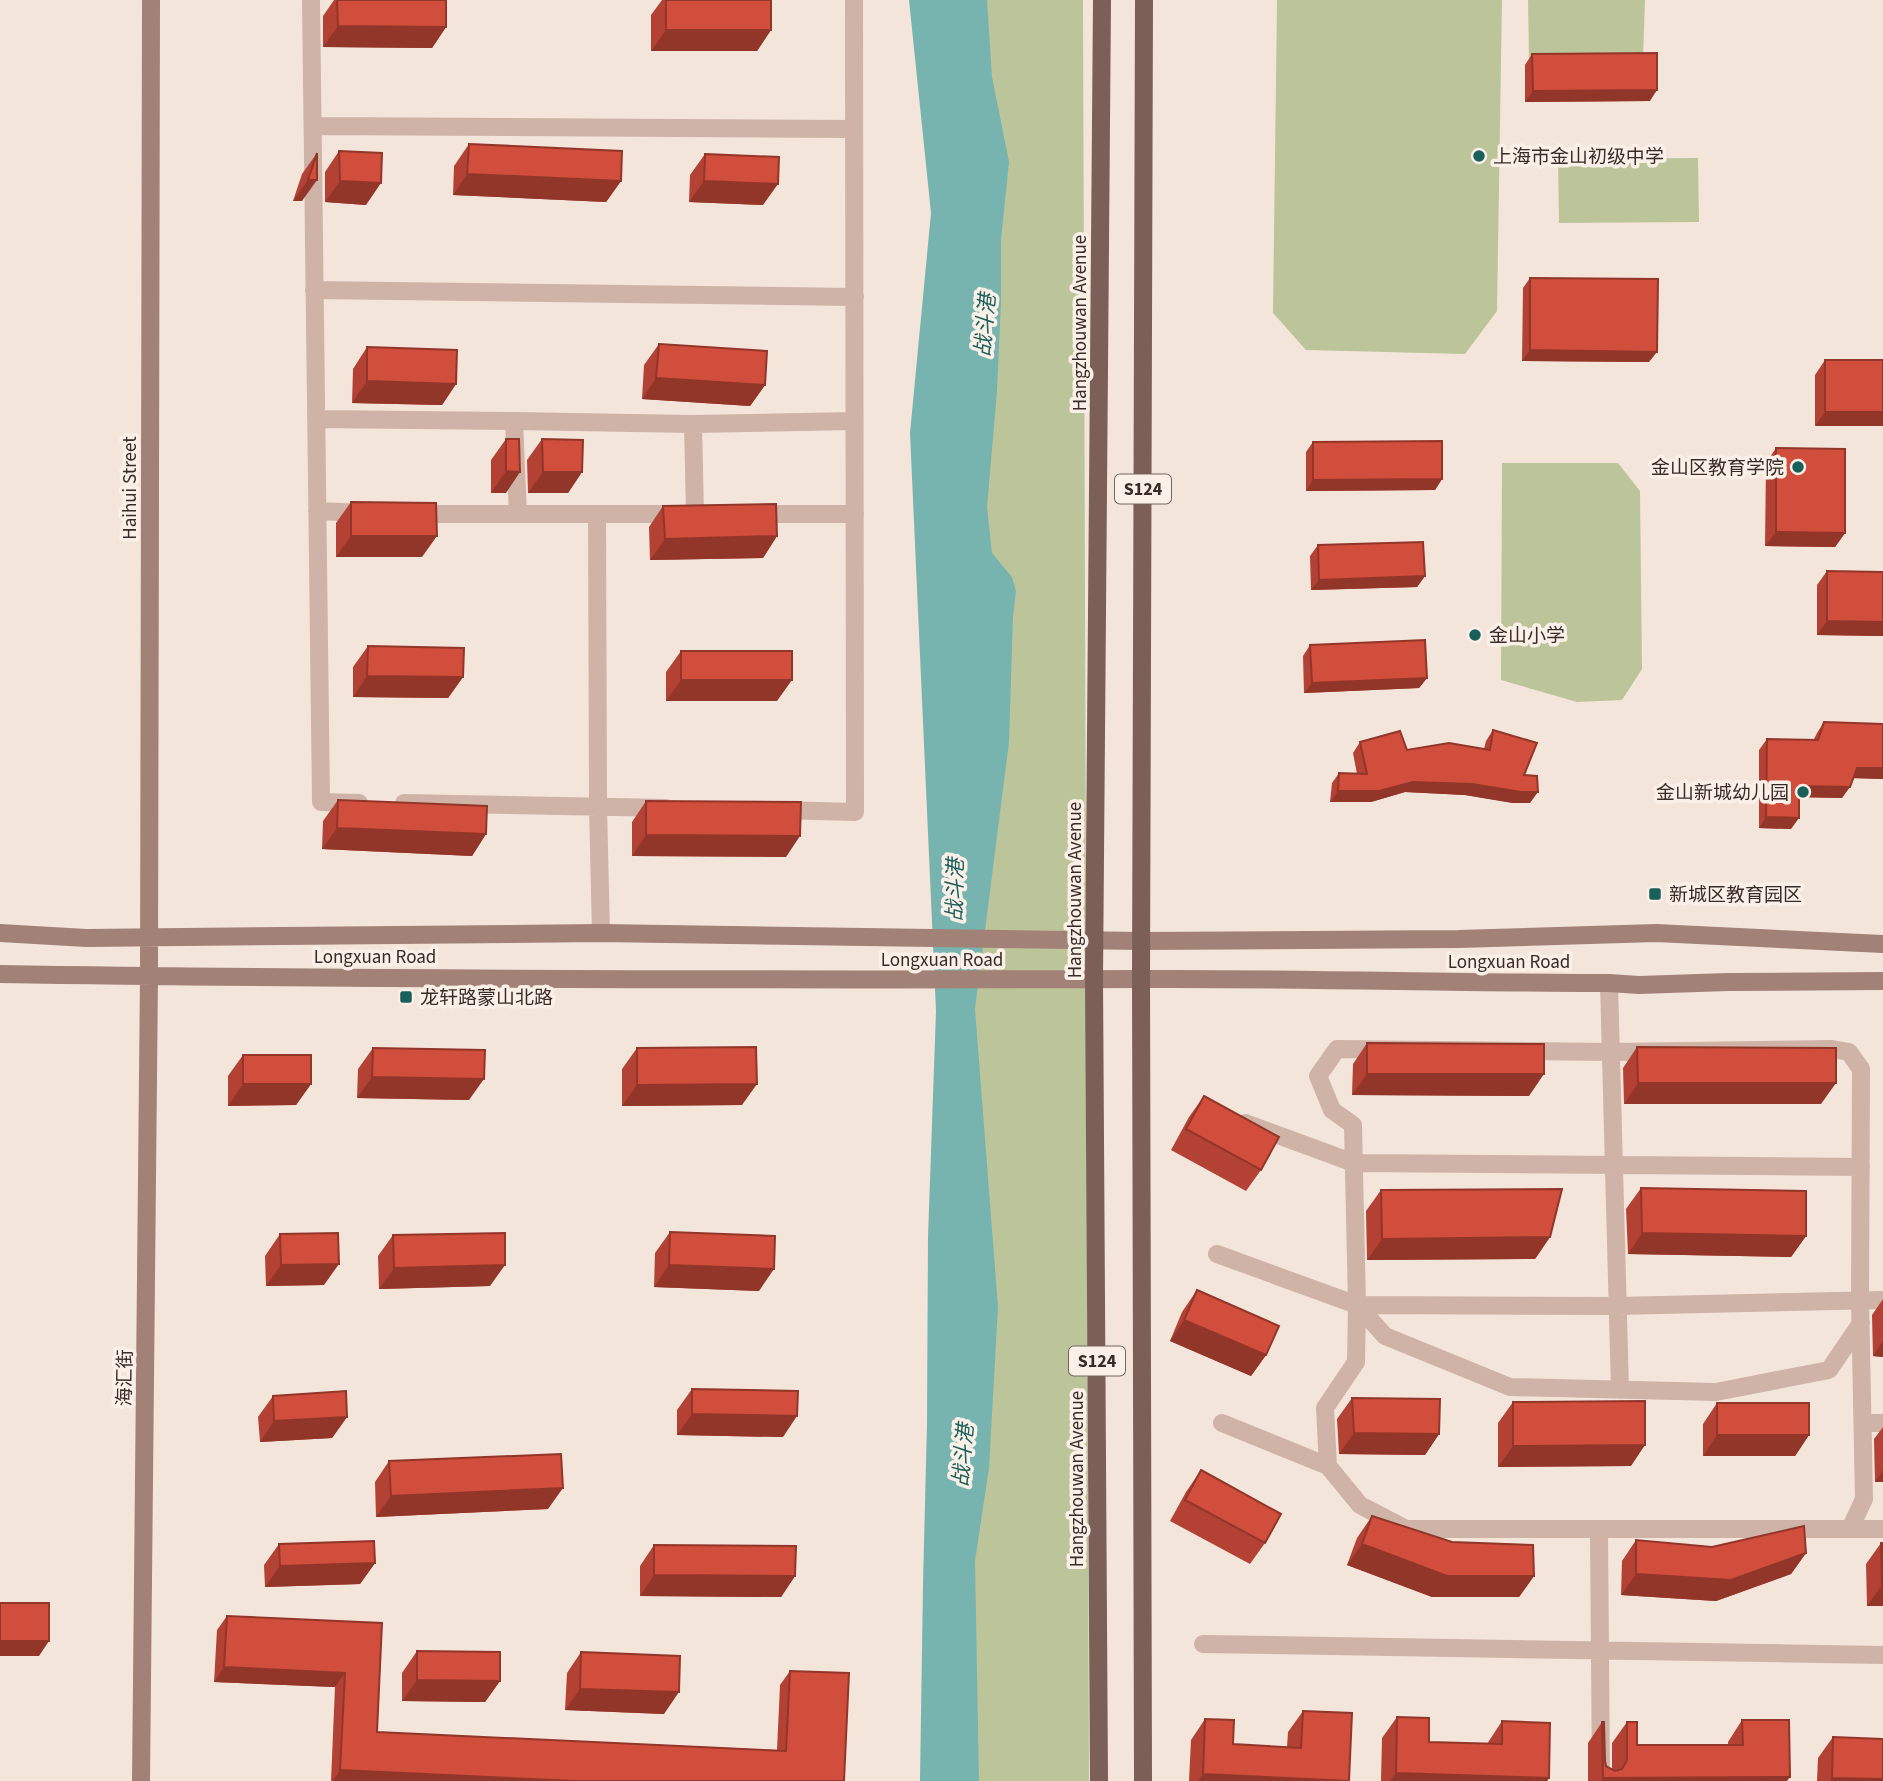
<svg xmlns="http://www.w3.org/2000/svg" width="1883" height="1781" viewBox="0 0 1883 1781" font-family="'Source Sans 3','Noto Sans SC',sans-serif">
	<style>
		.green { fill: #bcc599 }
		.water { fill: #77b4af }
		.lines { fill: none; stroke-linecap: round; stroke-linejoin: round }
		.street { stroke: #ceb3a6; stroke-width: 18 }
		.secondary { stroke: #a28177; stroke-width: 18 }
		.primary { stroke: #7c5f57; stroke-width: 18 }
		.wall { fill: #b44234 }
		.shaded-wall { fill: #92362a }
		.building { fill: #d14d3c; stroke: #92362a; stroke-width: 2 }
		.poi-dot { fill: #195f5a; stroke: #fbf0e8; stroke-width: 2.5 }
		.labels { text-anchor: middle; stroke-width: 7; stroke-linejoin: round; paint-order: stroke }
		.shield { fill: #fbf0e8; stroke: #736661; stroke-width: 2 }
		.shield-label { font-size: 18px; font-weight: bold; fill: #392b27 }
		.poi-label { font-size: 19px; fill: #392b27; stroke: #fbf0e8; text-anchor: start }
		.street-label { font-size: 19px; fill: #392b27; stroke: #fbf0e8 }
		.water-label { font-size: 21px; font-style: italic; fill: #195f5a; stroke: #fbf0e8 }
	</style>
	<rect width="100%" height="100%" fill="#f4e5db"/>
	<path class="green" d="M982 0H1083L1089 1781H976L968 1008 985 550Z
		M1277 0H1502L1497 311 1465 354 1306 350 1273 313Z
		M1528 0H1645L1643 60 1529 61Z
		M1698 158 1699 222 1559 223 1558 159Z
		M1502 463H1618L1640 491 1642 669 1622 700 1577 702 1501 680Z"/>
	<path class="water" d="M909 0H987L992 77 1009 162 1001 240V302L997 391 987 507 992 553 1012 577 1016 591 1013 616 1009 742 975 1009 998 1307 989 1468 975 1561 979 1781H920L923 1584 927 1423 928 1237 936 1011 910 433 931 213Z"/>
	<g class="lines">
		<path class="street" d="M311 0 321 802 359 803
			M313 126 854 129
			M314 290 855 297
			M316 419 514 421
			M693 424 854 421
			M317 511 367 513
			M413 514H518
			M597 514H518L514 421 693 424 695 514H597L598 806 601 933
			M754 514H855
			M404 803 666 808
			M778 810 855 812 854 0
			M1609 983 1620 1390
			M1337 1049 1612 1052 1832 1049 1849 1052 1861 1069 1860 1300 1864 1499 1850 1529H1406L1360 1505 1328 1466 1325 1408 1356 1362 1357 1305 1353 1125 1332 1110 1318 1076Z
			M1245 1123 1354 1163 1861 1167
			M1217 1254 1357 1305 1617 1306 1883 1300
			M1357 1305 1385 1336 1510 1387 1716 1392 1829 1370 1861 1323
			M1222 1423 1328 1466
			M1863 1423H1883
			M1599 1529 1601 1781
			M1850 1529H1883
			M1203 1644 1883 1655"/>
		<path class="secondary" d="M0 933 86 938 601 933 1141 941 1459 939 1656 933 1883 944
			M0 974C380 980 760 980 1140 979 1297 978 1453 983 1609 983L1639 985 1728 982 1883 981
			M141 1781 149 976 151 0"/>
		<path class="primary" d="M1099 1781 1094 979 1102 0
			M1143 1781 1141 979 1144 0"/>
	</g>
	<path class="wall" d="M334 0H446V27L432 48 323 47V16Z
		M662 0H771V30L757 51H651V15Z
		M1532 54 1650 101 1525 102V65Z
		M469 144 621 181 606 202 453 195 454 166Z
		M339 151 366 205 325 202V172Z
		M317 153 302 201H293L302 174Z
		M705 154 763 205 689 202 690 175Z
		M1530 278 1649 362 1522 361 1523 288Z
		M659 344 765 385 750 406 642 399 644 365Z
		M367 347 456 384 442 405 352 403 353 369Z
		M1825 360H1883L1815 426V375Z
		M506 439V493H491V460Z
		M542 439 582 472 568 493H528L527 460Z
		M1313 442 1442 479 1435 490 1306 491V452Z
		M1776 448 1845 533 1835 547 1765 546 1766 463Z
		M351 502 422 557H336V523Z
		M663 506 777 536 763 558 650 560 649 527Z
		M1318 545 1425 576 1417 587 1311 590 1310 556Z
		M1827 571 1883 572V636L1817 635V585Z
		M1310 645 1427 678 1419 688 1304 693 1303 656Z
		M368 646 463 677 448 698 353 697V667Z
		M681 651 777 701H666V672Z
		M1824 722 1883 779 1853 778 1842 798 1799 797 1791 829 1759 828V750L1767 739H1814L1817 733Z
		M1493 730 1524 775 1530 803H1513L1465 795 1405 792 1371 802H1330L1332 783 1339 773 1357 774 1353 753 1360 742 1407 750 1484 749 1486 741Z
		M338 800 486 834 472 856 322 849 323 821Z
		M646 801 786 857 632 856V822Z
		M1367 1043 1529 1096 1352 1095 1353 1064Z
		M1637 1047 1821 1104H1624L1623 1068Z
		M373 1048 469 1100 357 1098 358 1069Z
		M637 1048 742 1105 622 1106V1069Z
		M243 1055 311 1084 296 1105 228 1106V1076Z
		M1204 1096 1261 1170 1246 1191 1171 1150 1189 1117Z
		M1641 1188 1806 1236 1791 1257 1628 1254 1626 1209Z
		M1381 1190 1550 1237 1535 1259 1367 1260 1366 1211Z
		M670 1232 759 1291 654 1287 655 1253Z
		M280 1234 324 1285 266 1286 265 1256Z
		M393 1235 490 1286 379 1289 378 1256Z
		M1197 1290 1266 1355 1251 1376 1170 1341 1182 1312Z
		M1883 1299V1357L1873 1356 1872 1315Z
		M692 1389 783 1437 677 1435V1410Z
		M273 1396 347 1417 332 1438 260 1442 258 1417Z
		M1352 1398 1439 1434 1425 1455 1339 1454 1337 1419Z
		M1513 1402 1631 1466 1498 1467V1423Z
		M1717 1403 1809 1435 1795 1456H1703V1424Z
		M1883 1427V1482H1875L1874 1439Z
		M389 1461 548 1509 376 1517 375 1482Z
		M1201 1470 1265 1543 1250 1564 1170 1521 1186 1492Z
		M1372 1516 1534 1576 1519 1597H1432L1347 1565 1357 1538Z
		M1636 1540 1712 1547 1806 1553 1791 1574 1716 1601 1621 1595 1622 1561Z
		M1881 1543H1883V1606H1867L1866 1564Z
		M279 1544 375 1563 360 1584 265 1587 264 1565Z
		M654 1545 795 1576 781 1597 640 1596V1566Z
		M227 1616 382 1623 377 1732 777 1750 780 1685 790 1671 844 1781H331L335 1687 214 1682 217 1630Z
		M417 1651 500 1681 485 1702 402 1701V1673Z
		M581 1652 664 1714 565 1710 567 1673Z
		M1303 1711 1349 1781H1189L1191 1740 1205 1719 1233 1744 1287 1747 1288 1732Z
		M1397 1717 1429 1742 1487 1744 1502 1721 1549 1778 1547 1781H1381L1382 1738Z
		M1742 1720 1787 1781H1588V1743L1602 1722 1605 1761 1606 1766 1612 1769V1743L1627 1722 1637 1745H1728V1742Z
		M1833 1737 1883 1781H1817L1818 1758Z"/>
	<path class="shaded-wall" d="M338 26 446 27 432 48 323 47Z
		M666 30H771L757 51H651Z
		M1657 90 1650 101 1525 102 1533 91Z
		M467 174 621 181 606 202 453 195Z
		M308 180H317L302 201H293Z
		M340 181 381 183 366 205 325 202Z
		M704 181 778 184 763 205 689 202Z
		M1530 350 1657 352 1649 362 1522 361Z
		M656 378 765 385 750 406 642 399Z
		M367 381 456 384 442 405 352 403Z
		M1825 412H1883V426H1815Z
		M506 471 520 472 506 493H491Z
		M543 472H582L568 493H528Z
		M1442 479 1435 490 1306 491 1313 480Z
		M1776 532 1845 533 1835 547 1765 546Z
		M351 536H437L422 557H336Z
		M777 536 763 558 650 560 665 539Z
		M1425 576 1417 587 1311 590 1319 580Z
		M1827 621 1883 622V636L1817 635Z
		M367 676 463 677 448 698 353 697Z
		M1427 678 1419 688 1304 693 1312 683Z
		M681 680H792L777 701H666Z
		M1857 768H1883V779L1849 778Z
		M1413 782 1472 784 1538 792 1530 803H1513L1465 795 1405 792 1371 802H1330L1338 791Z
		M1799 786 1850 787 1842 798 1791 797Z
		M1766 817 1799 818 1791 829 1759 828Z
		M337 828 486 834 472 856 322 849Z
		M646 835 800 836 786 857 632 856Z
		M1367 1074H1544L1529 1096 1352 1095Z
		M372 1077 484 1079 469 1100 357 1098Z
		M1638 1083H1836L1821 1104H1624Z
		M243 1084H311L296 1105 228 1106Z
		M757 1084 742 1105 622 1106 637 1085Z
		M1642 1233 1806 1236 1791 1257 1628 1254Z
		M1550 1237 1535 1259 1367 1260 1382 1239Z
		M339 1264 324 1285 266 1286 281 1265Z
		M505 1265 490 1286 379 1289 394 1268Z
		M669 1265 774 1269 759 1291 654 1287Z
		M1184 1320 1266 1355 1251 1376 1170 1341Z
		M1883 1341V1357L1873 1356Z
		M692 1414 797 1416 783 1437 677 1435Z
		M347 1417 332 1438 260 1442 274 1421Z
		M1354 1433 1439 1434 1425 1455 1339 1454Z
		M1717 1435H1809L1795 1456H1703Z
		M1645 1445 1631 1466 1498 1467 1513 1446Z
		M1883 1470V1482H1875Z
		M563 1488 548 1509 376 1517 391 1496Z
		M1362 1544 1534 1576 1519 1597H1432L1347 1565Z
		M1806 1553 1791 1574 1716 1601 1621 1595 1636 1574Z
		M375 1563 360 1584 265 1587 280 1566Z
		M654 1575 795 1576 781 1597 640 1596Z
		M1882 1585H1883V1606H1867Z
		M0 1641H49L39 1656H0Z
		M224 1667 345 1673 335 1687 214 1682Z
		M417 1680 500 1681 485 1702 402 1701Z
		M580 1689 679 1692 664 1714 565 1710Z
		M340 1770 574 1781H333Z
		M1396 1773 1549 1778 1547 1781H1390Z
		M1203 1774 1334 1781H1198Z
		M1790 1777 1787 1781H1601L1603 1778Z
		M1832 1778 1883 1779V1781H1830Z"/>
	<path class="building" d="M337 0H446V27L338 26Z
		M666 0H771V30H666Z
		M1657 53V90L1533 91 1532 54Z
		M469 144 622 151 621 181 467 174Z
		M339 151 382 153 381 183 340 181Z
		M317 153V180H308Z
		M705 154 779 157 778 184 704 181Z
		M1530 278 1658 279 1657 352 1530 350Z
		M659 344 767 351 765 385 656 378Z
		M367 347 457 350 456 384 367 381Z
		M1825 360H1883V412H1825Z
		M506 439H519L520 472 506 471Z
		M542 439 583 440 582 472H543Z
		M1442 441V479L1313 480V442Z
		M1776 448 1845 449V533L1776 532Z
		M351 502 436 503 437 536H351Z
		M776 504 777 536 665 539 663 506Z
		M1423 542 1425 576 1319 580 1318 545Z
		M1827 571 1883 572V622L1827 621Z
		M1425 640 1427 678 1312 683 1310 645Z
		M368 646 464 648 463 677 367 676Z
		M681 651H792V680H681Z
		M1824 722 1883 724V768H1857L1850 787 1799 786V818L1766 817 1767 739 1818 740Z
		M1493 730 1537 743 1524 775 1537 776 1538 792H1521L1472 784 1413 782 1379 791H1338L1339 773 1367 774 1360 742 1400 731 1407 750 1449 743 1490 750Z
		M338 800 487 806 486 834 337 828Z
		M646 801 801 802 800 836 646 835Z
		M1367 1043 1544 1044V1074H1367Z
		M756 1047 757 1084 637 1085V1048Z
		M1637 1047 1836 1048V1083H1638Z
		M373 1048 485 1050 484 1079 372 1077Z
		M243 1055H311V1084H243Z
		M1204 1096 1279 1137 1261 1170 1186 1129Z
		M1641 1188 1806 1191V1236L1642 1233Z
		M1562 1189 1550 1237 1382 1239 1381 1190Z
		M670 1232 775 1236 774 1269 669 1265Z
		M338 1233 339 1264 281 1265 280 1234Z
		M505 1233V1265L394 1268 393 1235Z
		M1197 1290 1279 1326 1266 1355 1184 1320Z
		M692 1389 798 1391 797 1416 692 1414Z
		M346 1391 347 1417 274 1421 273 1396Z
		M1352 1398 1440 1399 1439 1434 1354 1433Z
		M1645 1401V1445L1513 1446V1402Z
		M1717 1403H1809V1435H1717Z
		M561 1454 563 1488 391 1496 389 1461Z
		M1201 1470 1281 1514 1265 1543 1185 1500Z
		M1372 1516 1452 1542 1533 1545 1534 1576H1447L1362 1544Z
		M1804 1526 1806 1553 1731 1580 1636 1574V1540L1712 1547Z
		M374 1541 375 1563 280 1566 279 1544Z
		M1881 1543H1883V1585H1882Z
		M654 1545 796 1546 795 1576 654 1575Z
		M0 1603H49V1641H0Z
		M227 1616 382 1623 377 1732 786 1751 790 1671 849 1673 844 1781H574L340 1770 345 1673 224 1667Z
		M417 1651 500 1652V1681L417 1680Z
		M581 1652 680 1656 679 1692 580 1689Z
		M1303 1711 1352 1713 1349 1781 1203 1774 1205 1719 1234 1720 1233 1744 1301 1748Z
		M1397 1717 1429 1718V1742L1502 1744V1721L1550 1723 1549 1778 1396 1773Z
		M1742 1720H1789L1790 1777 1603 1778 1602 1722H1604L1605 1761 1606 1766 1615 1771 1622 1769 1627 1760V1722H1637V1745H1743Z
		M1833 1737 1883 1739V1779L1832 1778Z"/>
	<g class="poi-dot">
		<circle cx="1479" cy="156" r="7"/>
		<circle cx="1798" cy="467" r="7"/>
		<circle cx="1475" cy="635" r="7"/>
		<circle cx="1803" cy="792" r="7"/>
		<rect x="1648" y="887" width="14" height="14" rx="3.5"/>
		<rect x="399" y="990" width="14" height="14" rx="3.5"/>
	</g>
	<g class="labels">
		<g class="shield">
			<rect x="1115" y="474.5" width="56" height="29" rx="5"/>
			<rect x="1069" y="1346.5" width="56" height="29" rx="5"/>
		</g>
		<g class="shield-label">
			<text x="1143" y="495">S124</text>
			<text x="1097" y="1367">S124</text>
		</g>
		<g class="poi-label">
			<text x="1493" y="163">上海市金山初级中学</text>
			<text x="1784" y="474" text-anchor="end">金山区教育学院</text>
			<text x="1489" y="642">金山小学</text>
			<text x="1789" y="799" text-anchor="end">金山新城幼儿园</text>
			<text x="1669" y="901">新城区教育园区</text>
			<text x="420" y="1004">龙轩路蒙山北路</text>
		</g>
		<g class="street-label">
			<text transform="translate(1079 323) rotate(-90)" y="7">Hangzhouwan Avenue</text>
			<text transform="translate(129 488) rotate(-90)" y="7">Haihui Street</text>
			<text transform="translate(1074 890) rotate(-90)" y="7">Hangzhouwan Avenue</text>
			<text x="375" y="963">Longxuan Road</text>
			<text x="942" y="966">Longxuan Road</text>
			<text x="1509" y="968">Longxuan Road</text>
			<text transform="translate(124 1378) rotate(-89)" y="7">海汇街</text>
			<text transform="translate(1076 1479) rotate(-90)" y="7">Hangzhouwan Avenue</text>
		</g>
		<g class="water-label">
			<text transform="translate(985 325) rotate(-85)" y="7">战斗港</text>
			<text transform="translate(955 890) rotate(-89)" y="7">战斗港</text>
			<text transform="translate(963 1455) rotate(-85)" y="7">战斗港</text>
		</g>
	</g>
</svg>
